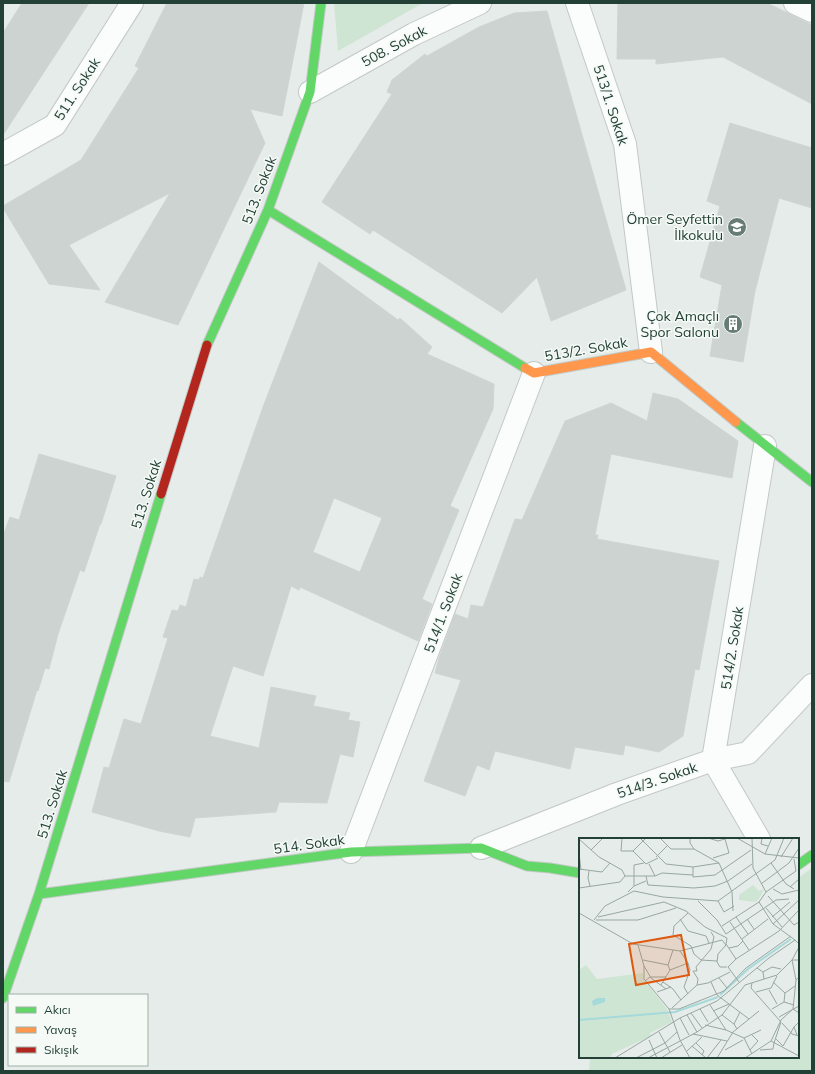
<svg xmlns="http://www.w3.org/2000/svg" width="815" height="1074" viewBox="0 0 815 1074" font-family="Mulish,sans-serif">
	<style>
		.green { fill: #cfe5d4 }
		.building { fill: #cdd3d0; stroke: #cfd5d2; fill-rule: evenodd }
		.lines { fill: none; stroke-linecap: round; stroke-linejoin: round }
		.street-casing { stroke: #c3c9c6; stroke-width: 24 }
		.fast-casing { stroke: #c2c9c6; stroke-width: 11 }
		.slow-casing { stroke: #c2c9c6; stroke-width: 11 }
		.jam-casing { stroke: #c2c9c6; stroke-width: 11 }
		.street { stroke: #fbfcfc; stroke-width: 22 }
		.fast { stroke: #63d668; stroke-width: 9 }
		.slow { stroke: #ff974d; stroke-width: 9 }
		.jam { stroke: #b3261e; stroke-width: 9 }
		.labels { text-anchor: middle; stroke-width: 3; stroke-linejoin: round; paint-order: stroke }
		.street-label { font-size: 14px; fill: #224035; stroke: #f5faf7 }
		.poi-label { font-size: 14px; fill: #224035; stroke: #f5faf7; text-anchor: end }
		.inset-river { fill: none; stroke: #a6d9da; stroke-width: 2 }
		.inset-road { fill: none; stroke: #98a7a1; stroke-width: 1 }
		.view { fill: #de580e; fill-opacity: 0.15; stroke: #de580e; stroke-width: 2 }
		.inset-edge { fill: none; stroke: #224035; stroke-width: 2 }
	</style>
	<rect width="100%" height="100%" fill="#e6ece9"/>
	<path class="green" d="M334 3H423L338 51Z
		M812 868V1071H589L590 1057H798V878Z"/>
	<path class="building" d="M22 3H89L3 135V33Z
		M167 3H304L282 116 250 109 265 143 178 325 105 302 170 193 69 245 100 290 49 284 3 208V206L81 160 139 68 135 66Z
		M618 3H767L812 25V104L723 57 656 64V59H617Z
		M547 11 626 290 551 321 537 277 502 313 373 230 370 234 322 202 392 94 387 92 392 80 425 54 427 56 479 27 514 13Z
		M730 123 812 148V208L779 198 755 291 743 362 710 356 722 285 700 277 720 206 707 201Z
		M319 262 398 320 400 318 432 347 427 354 494 384 493 409 450 506 459 510 422 599 432 604 418 641 300 587 299 590 291 586 263 676 233 666 210 736 259 748 271 687 316 696 313 706 350 713 348 720 360 722 353 757 340 754 327 803 279 802 276 812 195 818 190 837 159 831 92 812 104 767 109 768 124 719 141 724 168 638 163 637 172 610 178 611 180 605 186 607 194 579 199 580 200 577 203 578 263 407ZM334 498 382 518 360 572 313 552Z
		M653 393 678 399 738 441 732 478 611 454 595 535H598L597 539 719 561 699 670 695 669 683 736 659 752 625 745 623 755 575 747 570 769 495 751 489 770 477 765 465 796 424 781 461 680 435 673 439 658 455 614 468 619 471 605 483 607 515 519 522 520 565 421 611 403 647 421Z
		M39 454 116 476 101 524H100L84 572 80 570 58 634 49 669 45 668 38 691 37 690 9 782 3 781V536L10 517 19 520Z"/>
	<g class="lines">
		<defs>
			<path id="street" d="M577 3 625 144 651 352
				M795 3 812 11
				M310 92 414 34 480 3
				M3 154 55 125 132 3
				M759 839 713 760 765 446
				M481 848 617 794 713 760 748 753 812 685
				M351 852 534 373"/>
			<path id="fast" d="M268 210 525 368
				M207 345 268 210 310 92 321 3
				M736 422 812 482
				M798 865 812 855
				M39 894 351 852 481 848 527 866 550 868 580 873
				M3 998 39 894 161 494"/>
			<path id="slow" d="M525 368 534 373 651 352 736 422"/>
			<path id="jam" d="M161 494 207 345"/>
		</defs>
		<use href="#street" class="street-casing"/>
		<use href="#fast" class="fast-casing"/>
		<use href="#slow" class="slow-casing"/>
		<use href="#jam" class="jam-casing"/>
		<use href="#street" class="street"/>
		<use href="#fast" class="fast"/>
		<use href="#slow" class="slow"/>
		<use href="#jam" class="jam"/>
	</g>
	<defs>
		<symbol id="school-disc" viewBox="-11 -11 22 22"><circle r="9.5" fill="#677c74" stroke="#f5faf7"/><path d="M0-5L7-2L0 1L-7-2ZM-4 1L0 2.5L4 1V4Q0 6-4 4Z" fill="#fff"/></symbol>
		<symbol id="building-disc" viewBox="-11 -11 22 22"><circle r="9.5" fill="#677c74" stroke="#f5faf7"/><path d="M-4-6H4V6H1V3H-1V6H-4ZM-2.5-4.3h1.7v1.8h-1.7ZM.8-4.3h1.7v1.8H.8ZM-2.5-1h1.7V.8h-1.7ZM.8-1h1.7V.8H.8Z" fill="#fff"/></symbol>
	</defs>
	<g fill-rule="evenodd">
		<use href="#school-disc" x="726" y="216" width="22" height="22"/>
		<use href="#building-disc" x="722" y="313" width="22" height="22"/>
	</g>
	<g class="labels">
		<g class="street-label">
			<text transform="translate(394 46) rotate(-28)" y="5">508. Sokak</text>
			<text transform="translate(77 89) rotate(-57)" y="5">511. Sokak</text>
			<text transform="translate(611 105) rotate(72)" y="5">513/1. Sokak</text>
			<text transform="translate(259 190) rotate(-69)" y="5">513. Sokak</text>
			<text transform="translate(586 349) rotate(-10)" y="5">513/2. Sokak</text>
			<text transform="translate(146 494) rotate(-73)" y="5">513. Sokak</text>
			<text transform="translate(443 613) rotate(-69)" y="5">514/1. Sokak</text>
			<text transform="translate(732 648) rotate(-81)" y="5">514/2. Sokak</text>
			<text transform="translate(657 780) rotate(-19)" y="5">514/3. Sokak</text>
			<text transform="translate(52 804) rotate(-73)" y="5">513. Sokak</text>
			<text transform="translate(309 844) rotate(-8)" y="5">514. Sokak</text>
		</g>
		<g class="poi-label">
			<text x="723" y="224">Ömer Seyfettin<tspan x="723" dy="16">İlkokulu</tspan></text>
			<text x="719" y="321">Çok Amaçlı<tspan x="719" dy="16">Spor Salonu</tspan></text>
		</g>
	</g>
	<g transform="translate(579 838)">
		<rect width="220" height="220" fill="#e6ece9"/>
		<path d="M174 47 180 53 185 51 180 61 176 64 160 62V57ZM7 127 18 141 64 135 65 142 88 171 93 184 71 195 72 198 33 216 31 220H0V132Z" fill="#cfe5d4"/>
		<path d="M18 160H26V164L14 168 13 163Z" fill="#a6d9da"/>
		<path class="inset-river" d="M141 157 169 131 212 101M0 182 96 174 139 159"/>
		<path class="inset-road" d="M43 0 42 13H54L67 0M61 0 87 26 114 29 140 25M81 0 92 11H115M111 0V5L115 11 140 25 153 54 154 73M129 0 139 3 149 0M158 0 186 16 220 20M173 0 174 30 187 54M183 0 182 6 189 8M0 1 20 19 43 32 46 38 41 44 0 50M12 12 24 0M54 13 67 26 79 20M0 15 2 32M186 16 193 0M77 19 88 8M202 19 214 0M134 20 150 15 146 1M192 25 207 46 215 51M70 26 76 38M114 29V39L136 37 172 12M0 31 23 34 31 25M10 33 9 40 11 48M46 38H76L83 35 114 37M67 38 69 47 115 50 136 48 149 43 173 26M182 46 210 25 220 10M55 48V27L65 25M211 49 220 41M194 51 203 56 220 52M49 54 55 48 67 43M187 54 217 33 215 21M189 58 215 87 220 84M119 63 138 82 147 96M139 63 145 74 155 68M180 64 194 86 216 102M187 70 203 89M0 75 54 106 101 113 143 102 147 107M109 75 95 88 94 97 112 108 115 116 122 122 138 123M19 79 85 64 107 73 126 89 148 100M157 79 169 96M193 79 211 64M101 81 109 93 127 98 130 105M168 81 175 91M15 82 26 68 55 53 84 59 139 63 196 22 205 0M17 82H59L97 70M151 84 170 112M194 86 220 62M143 88 180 64 187 54M147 96 197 62 210 61M148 100 147 106 157 121M163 101 189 81M59 107 65 128V141L90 171 101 202 111 220M147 107 139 116 138 124 141 129H148M150 110 159 108 164 103M101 113 109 125 111 132 105 149 109 156M64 122 89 127M65 128 72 140 87 151M149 129 157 121 200 93 220 72M149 129 160 144M178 130 184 134 185 141M91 132 109 125M184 134 193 129 202 131M220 139 217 142 214 171 220 175M140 140 148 150M217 142 213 122H220M66 143 71 139H87M84 144 94 151 102 162M132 144 138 157 170 181M194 144 206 155 205 164M173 145 172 150 202 184 195 205M82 147 91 132 89 127 94 112M118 147 129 145 151 134M190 152 198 166M78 154 92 149M177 154 192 150 198 138M206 155 216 148M131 167 147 192 165 200 173 216M93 170 118 147 119 141 114 133H118L117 129 132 111 135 99 132 94M90 171H100L145 153 167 130 212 98M121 171 129 184M193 171 205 164 215 167M134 173 150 166M112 175 123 190M108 177 118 194M143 177 155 186M200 179 220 168M101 180 110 197M203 185 213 196 220 198M126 187 147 192M158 191 155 186 161 174M80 194 91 214M114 196 148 203M218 197 215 189 220 184M165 200 182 192M196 200 204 208 215 189M70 202 78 220M192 203 202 182 214 171M117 205 125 213 123 217M113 208 127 220M146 212 164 202M171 212 179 203 172 196M181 212 194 211 195 205M108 213 123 199M36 220 101 180 138 163 190 120 216 102 220 106M57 220 86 205 98 194M69 220 118 194 143 177 166 147 198 137 213 122 220 109M82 220 103 207M128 220 142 202M138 220 154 194 180 173M166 220 192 203 220 218"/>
		<path class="view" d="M102 97 110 137 57 147 50 106Z"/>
		<rect width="220" height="220" class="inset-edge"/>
	</g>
	<rect width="815" height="1074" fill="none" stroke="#224035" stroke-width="8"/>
	<rect x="8" y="994" width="140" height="72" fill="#f5faf7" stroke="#a1b0a9"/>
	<rect x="16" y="1007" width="20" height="6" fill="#63d668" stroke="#a1b0a9"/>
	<text x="44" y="1014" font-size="12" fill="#224035">Akıcı</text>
	<rect x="16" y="1027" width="20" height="6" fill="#ff974d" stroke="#a1b0a9"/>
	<text x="44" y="1034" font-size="12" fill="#224035">Yavaş</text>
	<rect x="16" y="1047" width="20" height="6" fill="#b3261e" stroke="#a1b0a9"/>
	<text x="44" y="1054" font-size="12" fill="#224035">Sıkışık</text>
</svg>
